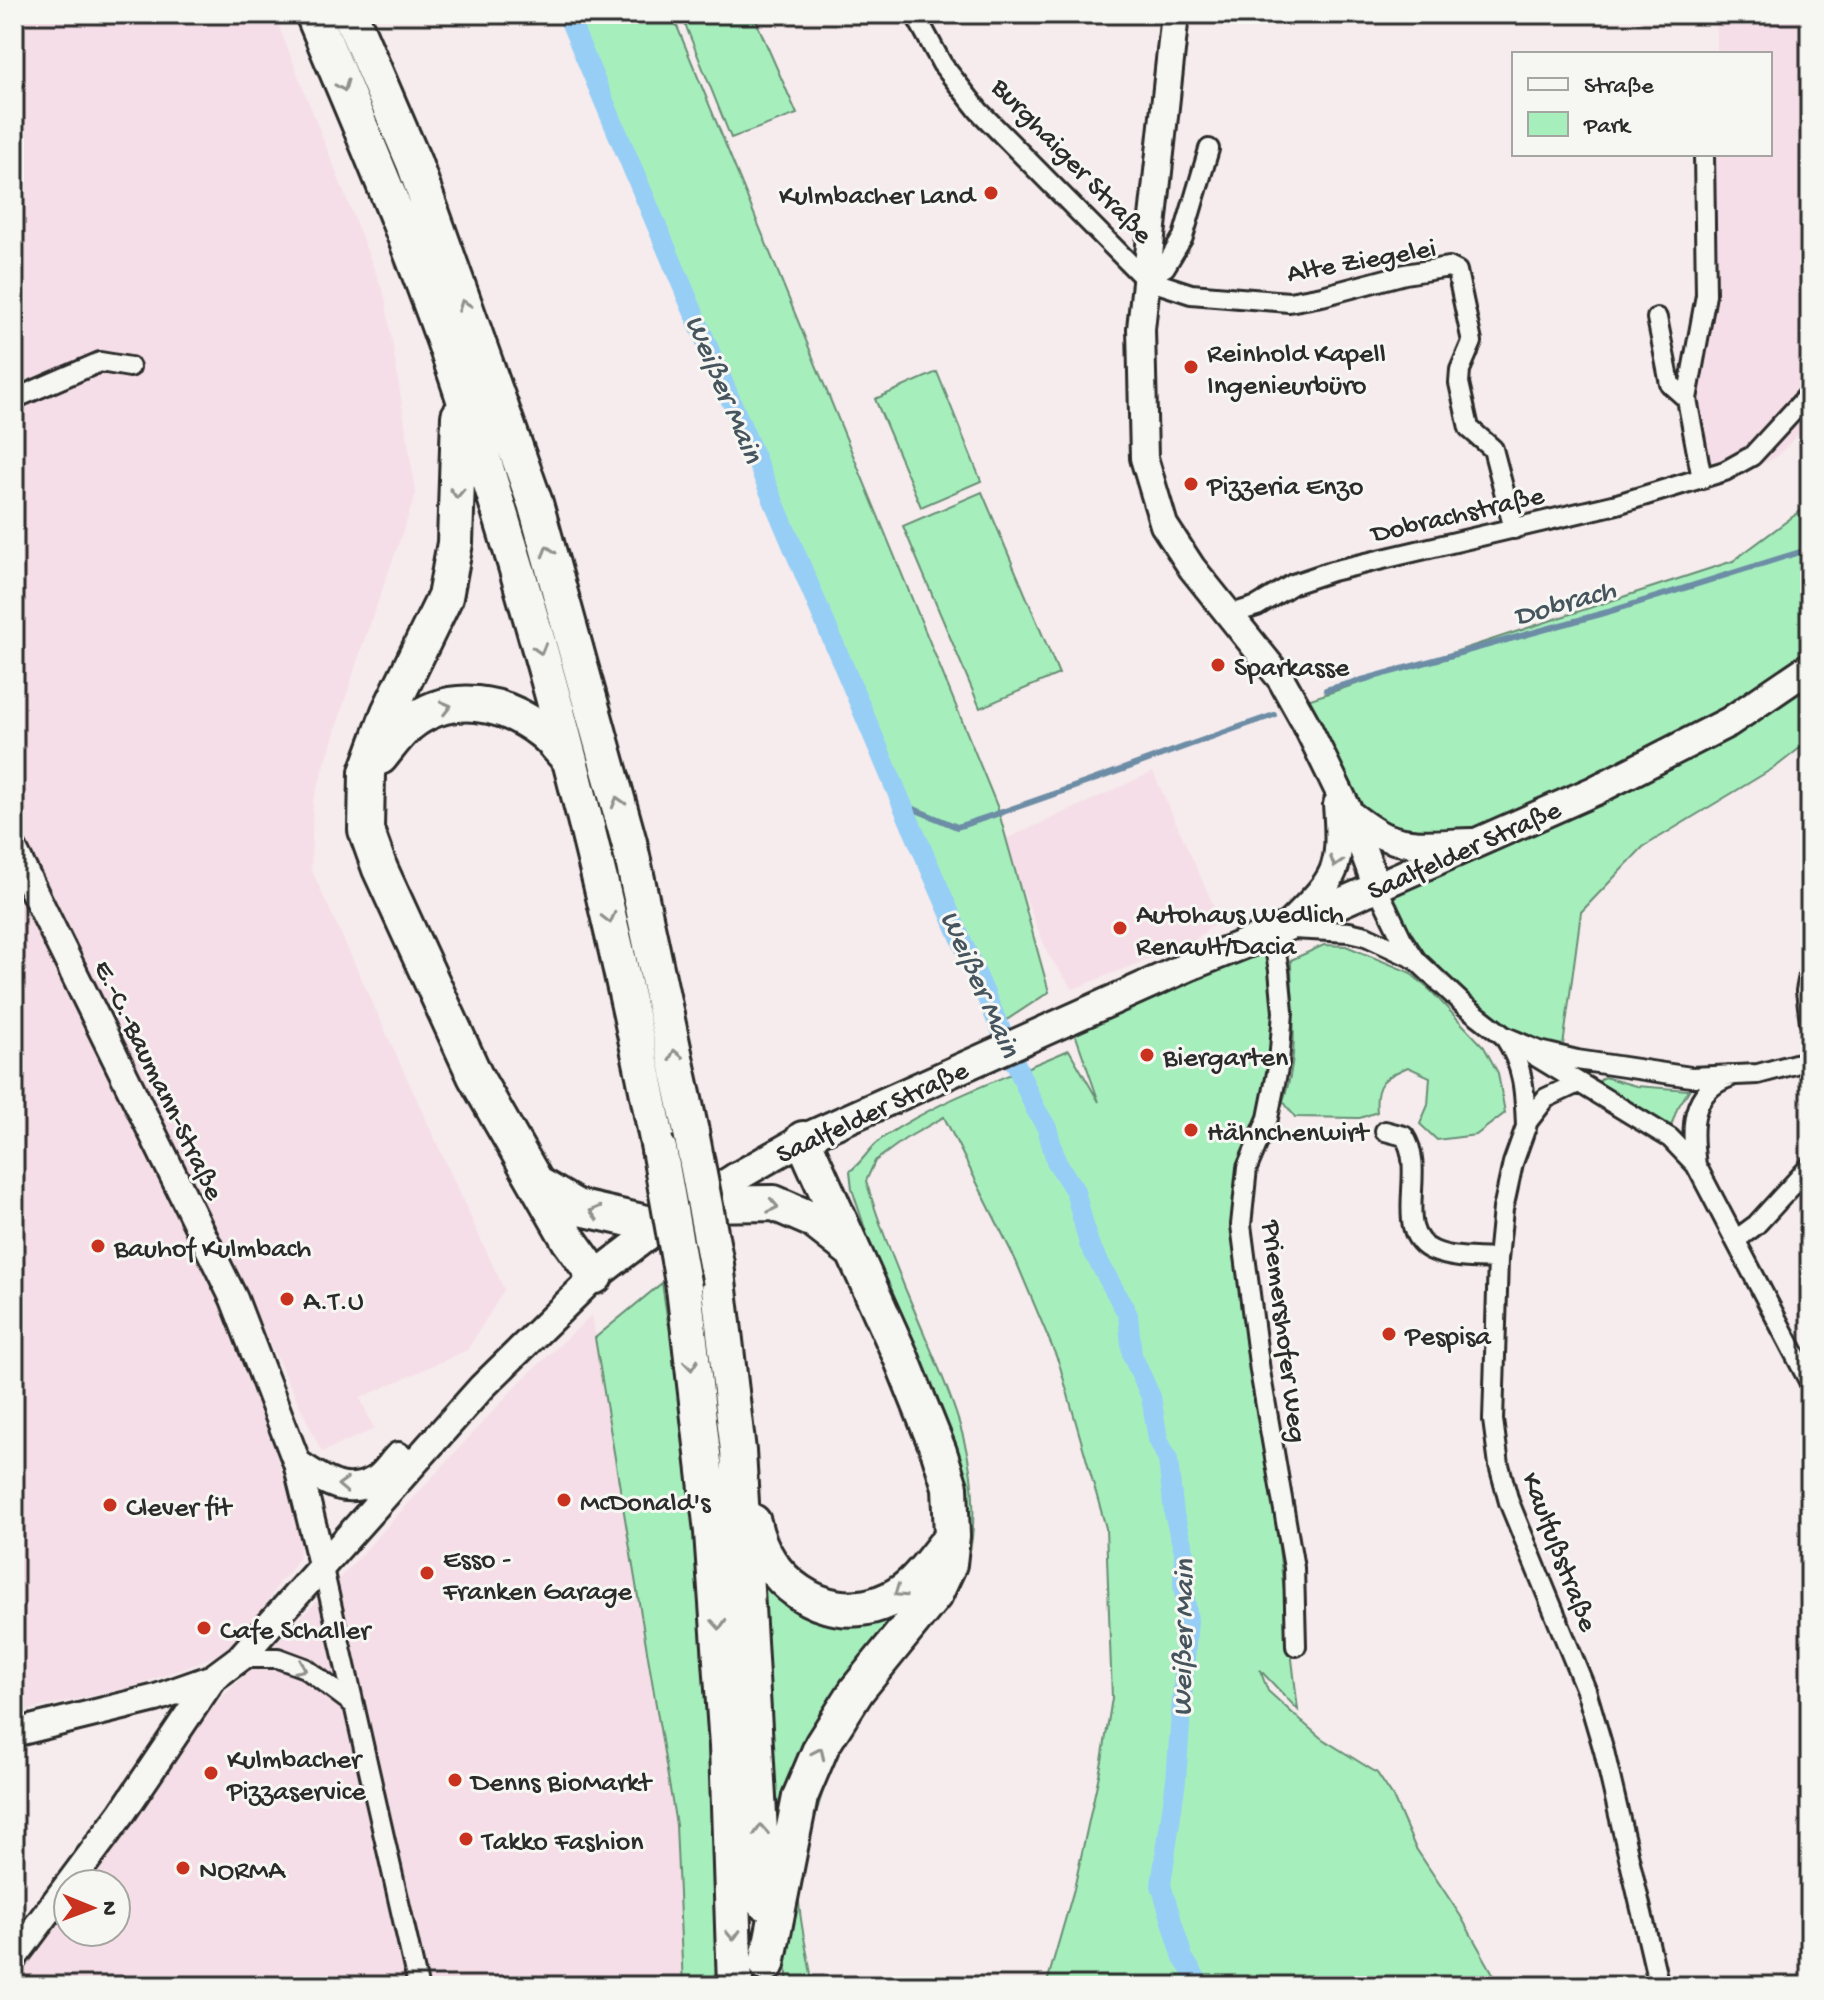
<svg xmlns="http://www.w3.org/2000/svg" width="1824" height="2000" viewBox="0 0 1824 2000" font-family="'Gochi Hand',sans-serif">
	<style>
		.built { fill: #f5dee7 }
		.green { fill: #a6efbd; stroke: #688d74; stroke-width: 2 }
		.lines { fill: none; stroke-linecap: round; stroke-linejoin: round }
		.stream { stroke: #6c8da5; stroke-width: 6 }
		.canal { stroke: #97cef6; stroke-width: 20 }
		.street-casing { stroke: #2b2b2b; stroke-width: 24 }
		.secondary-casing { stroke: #2b2b2b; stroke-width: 32 }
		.primary-casing { stroke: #2b2b2b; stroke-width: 34 }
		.highway-casing { stroke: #2b2b2b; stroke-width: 40 }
		.street { stroke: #f6f6f2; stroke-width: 18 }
		.secondary { stroke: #f6f6f2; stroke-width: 26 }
		.primary { stroke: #f6f6f2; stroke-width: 28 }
		.highway { stroke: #f6f6f2; stroke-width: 34 }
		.highway-bridge-casing { stroke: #2b2b2b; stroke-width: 40; stroke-linecap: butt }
		.highway-bridge { stroke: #f6f6f2; stroke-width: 34 }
		.oneway { stroke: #90908e }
		.poi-dot { fill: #c8321e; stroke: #f6f6f2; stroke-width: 3 }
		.labels { text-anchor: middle; stroke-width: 6; stroke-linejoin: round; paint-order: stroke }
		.street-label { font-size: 28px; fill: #2b2b2b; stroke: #f6f6f2 }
		.poi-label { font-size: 28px; fill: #2b2b2b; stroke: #f6f6f2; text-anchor: start }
		.water-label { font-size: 30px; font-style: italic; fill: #46545e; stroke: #f6f6f2 }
	</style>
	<rect width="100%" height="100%" fill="#f6ebed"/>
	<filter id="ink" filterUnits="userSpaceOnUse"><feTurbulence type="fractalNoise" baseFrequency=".0125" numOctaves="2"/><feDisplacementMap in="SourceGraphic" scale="16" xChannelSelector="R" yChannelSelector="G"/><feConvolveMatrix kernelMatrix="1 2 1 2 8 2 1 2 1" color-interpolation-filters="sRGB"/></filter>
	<g filter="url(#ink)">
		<path class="built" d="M14 14H274L385 297 416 494 359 655 313 802 311 869 504 1290 467 1350 360 1398 374 1429 322 1452 230 1260 205 1272 232 1328 298 1519 301 1544 298 1558 291 1570 279 1582 266 1605 228 1651 136 1686 14 1713Z
			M1717 14H1810V422L1776 457 1703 493 1694 418V379L1708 323 1716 242V154H1770V54H1717Z
			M1153 772 1220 920 1193 941 1073 989 1049 956 1002 841Z
			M592 1315 676 1825 683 1986H14L68 1907V1932H116V1884H84L196 1724 337 1581 520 1382Z"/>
		<path class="green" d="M570 14H672L997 806 1049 992 1002 1023Z
			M681 14H753L797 114 731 138Z
			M937 372 981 481 921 507 875 399Z
			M982 492 1059 674 980 708 903 526Z
			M1810 504V740L1777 766 1643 847 1581 912 1562 1054 1504 1036 1416 960 1376 885 1463 843 1391 839 1336 785 1295 704 1733 561Z
			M1272 933 1282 1005 1241 1225 1298 1710 1260 1670 1268 1691 1300 1720 1321 1738 1377 1773 1393 1797 1415 1847 1460 1915 1500 1986H1046L1074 1889 1102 1761 1112 1698 1106 1528 1059 1363 1016 1261 944 1117 905 1139 875 1161 866 1181C880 1226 896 1268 915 1312 946 1387 981 1452 972 1538 964 1609 912 1646 871 1699 835 1747 814 1808 804 1866 802 1878 798 1891 799 1902 801 1930 809 1959 813 1986H787V1923L814 1784 957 1571 875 1259 852 1189 850 1171C863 1162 869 1147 884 1137 940 1099 1007 1077 1069 1050L1099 1102 1070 1019Z
			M1324 945 1346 946 1409 972 1431 991 1484 1047 1498 1073 1505 1113 1476 1135 1437 1140 1420 1124 1428 1105 1430 1077 1408 1067C1383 1078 1374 1083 1377 1112L1360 1118 1295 1117 1283 1101C1301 1053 1291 1010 1291 960Z
			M1604 1077 1636 1086 1689 1090 1677 1109 1670 1129 1647 1111 1602 1090 1598 1082Z
			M662 1283 668 1323 675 1322 697 1510 726 1986H683L676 1825 595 1338Z
			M761 1569 783 1594 915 1595 778 1853Z"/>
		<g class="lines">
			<path class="stream" d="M1326 690 1608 612 1800 552 1810 543
				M902 804 957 827C1064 793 1168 751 1274 715"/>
			<path class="canal" d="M567 14 902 804 1035 1108 1047 1128 1056 1161 1075 1191 1089 1244 1128 1315 1132 1355 1151 1397 1158 1439 1168 1460 1174 1514 1184 1551 1183 1584 1188 1620 1176 1780 1161 1885 1183 1958 1201 1986"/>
			<defs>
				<path id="street" d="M915 14 942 64 979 111 1145 279 1191 294 1289 302 1322 296 1405 274 1449 267 1457 271 1472 342 1460 370 1459 383 1469 428 1493 449 1514 529
					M1145 279 1165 267 1183 237 1209 149
					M1657 318 1670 384 1687 399
					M14 399 100 362 130 367
					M1702 479 1687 399 1706 295 1704 154
					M1231 614 1257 606 1293 584 1332 571 1617 504 1725 471 1752 456 1809 394
					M1376 885 1402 939 1416 960 1464 1005 1504 1036 1539 1051 1577 1060 1691 1077 1758 1074 1810 1060
					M1292 929 1349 932 1366 936 1413 958
					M1272 933 1279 970 1283 1012 1279 1063 1268 1118 1247 1168 1241 1225 1260 1371 1294 1568 1296 1646
					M1810 970 1806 991 1810 1022
					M1504 1036C1524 1066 1525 1093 1526 1128
					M1532 1054 1670 1138 1696 1165 1810 1383
					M1578 1083 1546 1098 1528 1121 1513 1163 1503 1209 1498 1259 1493 1420 1499 1465 1509 1502 1586 1690 1604 1751 1659 1986
					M1385 1131 1404 1136C1428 1171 1390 1233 1434 1251 1453 1259 1478 1258 1498 1259
					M1696 1165C1691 1130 1689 1091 1730 1077
					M1737 1239 1756 1225 1810 1166
					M322 1564 418 1986
					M240 1658H278L305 1668 353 1704"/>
				<path id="secondary" d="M1175 14 1141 329 1144 458 1164 525 1192 568 1281 679 1305 722 1350 814 1376 885
					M1350 814C1362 823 1374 833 1388 838 1414 848 1447 842 1473 842
					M14 851 234 1299 297 1463 322 1564
					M1290 923C1337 876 1342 872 1337 804
					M297 1463C322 1479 345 1498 375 1480 384 1475 391 1463 398 1456
					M14 1733 156 1698 213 1678 240 1658 482 1387 595 1276
					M69 1884 122 1813 213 1678
					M14 1957 68 1885"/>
				<path id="primary" d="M595 1276 660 1226 735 1178 803 1139 1189 966 1272 933 1594 791 1729 722 1810 667"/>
				<path id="highway" d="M313 14C365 138 419 262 461 390 543 639 608 892 659 1149
					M350 14 414 163 535 503 629 842 691 1132
					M459 416 455 543 445 597 389 712 367 772 366 830 380 869 475 1076 569 1240 595 1276
					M380 757C389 746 398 733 409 724 450 691 504 701 543 732 552 739 560 750 569 759
					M537 1184 576 1207 660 1226
					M696 1204 774 1203 813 1220 850 1249
					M716 1264 738 1451 764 1902
					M684 1288 712 1532 727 1746 735 1986
					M753 1522C764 1579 822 1625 881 1603 910 1593 926 1569 944 1546
					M767 1964 800 1797 822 1745 857 1690 935 1594 949 1564 952 1536 950 1487 939 1452 900 1355 803 1139"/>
			</defs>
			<use href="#street" class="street-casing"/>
			<use href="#secondary" class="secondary-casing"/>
			<use href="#primary" class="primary-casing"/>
			<use href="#highway" class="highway-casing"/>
			<use href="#street" class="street"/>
			<use href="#secondary" class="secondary"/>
			<use href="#primary" class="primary"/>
			<use href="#highway" class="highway"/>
			<defs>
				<path id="highway-bridge" d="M691 1132 716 1264
					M659 1149 684 1288"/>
			</defs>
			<use href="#highway-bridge" class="highway-bridge-casing"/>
			<use href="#highway-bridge" class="highway-bridge"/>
		</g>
		<defs><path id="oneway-chevron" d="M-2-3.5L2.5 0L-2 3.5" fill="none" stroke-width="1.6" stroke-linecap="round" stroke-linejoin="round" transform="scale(2)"/></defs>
		<g class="oneway">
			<use href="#oneway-chevron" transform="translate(343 86) rotate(68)"/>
			<use href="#oneway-chevron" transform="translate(464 305) rotate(-110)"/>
			<use href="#oneway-chevron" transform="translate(457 493) rotate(92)"/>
			<use href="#oneway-chevron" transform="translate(548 551) rotate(-106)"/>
			<use href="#oneway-chevron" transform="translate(540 649) rotate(74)"/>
			<use href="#oneway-chevron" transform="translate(446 707) rotate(-14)"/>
			<use href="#oneway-chevron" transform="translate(618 802) rotate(-106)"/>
			<use href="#oneway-chevron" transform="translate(1336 862) rotate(106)"/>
			<use href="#oneway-chevron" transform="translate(609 918) rotate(76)"/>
			<use href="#oneway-chevron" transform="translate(675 1055) rotate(-102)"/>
			<use href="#oneway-chevron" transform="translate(773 1206) rotate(11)"/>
			<use href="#oneway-chevron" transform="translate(595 1212) rotate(-165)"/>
			<use href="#oneway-chevron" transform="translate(691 1365) rotate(84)"/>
			<use href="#oneway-chevron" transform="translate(343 1485) rotate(-178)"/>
			<use href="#oneway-chevron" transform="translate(899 1592) rotate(147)"/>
			<use href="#oneway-chevron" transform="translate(719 1624) rotate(86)"/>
			<use href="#oneway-chevron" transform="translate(301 1668) rotate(26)"/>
			<use href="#oneway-chevron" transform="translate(819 1753) rotate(-65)"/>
			<use href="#oneway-chevron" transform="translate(761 1830) rotate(-93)"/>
			<use href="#oneway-chevron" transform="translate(733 1935) rotate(88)"/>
		</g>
	</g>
	<g class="poi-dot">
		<circle cx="991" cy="193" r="8"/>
		<circle cx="1191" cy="367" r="8"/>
		<circle cx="1191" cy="484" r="8"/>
		<circle cx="1218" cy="665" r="8"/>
		<circle cx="1120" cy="928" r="8"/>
		<circle cx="1147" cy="1055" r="8"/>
		<circle cx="1191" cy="1130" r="8"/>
		<circle cx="98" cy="1246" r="8"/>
		<circle cx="287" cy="1299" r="8"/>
		<circle cx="1389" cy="1334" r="8"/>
		<circle cx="564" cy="1500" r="8"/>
		<circle cx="110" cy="1505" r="8"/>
		<circle cx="427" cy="1573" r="8"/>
		<circle cx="204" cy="1628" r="8"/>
		<circle cx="211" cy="1773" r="8"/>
		<circle cx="455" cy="1780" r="8"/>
		<circle cx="466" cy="1839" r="8"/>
		<circle cx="183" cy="1868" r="8"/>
	</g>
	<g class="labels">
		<g class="street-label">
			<text transform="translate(1074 159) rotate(46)" y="10">Burghaiger Straße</text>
			<text transform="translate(1361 258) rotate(-10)" y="10">Alte Ziegelei</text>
			<text transform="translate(1457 512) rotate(-13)" y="10">Dobrachstraße</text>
			<text transform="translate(1463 848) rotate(-24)" y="10">Saalfelder Straße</text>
			<text transform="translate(161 1079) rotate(64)" y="10">E.-C.-Baumann-Straße</text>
			<text transform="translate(871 1110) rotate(-25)" y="10">Saalfelder Straße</text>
			<text transform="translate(1287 1331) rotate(83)" y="10">Priemershofer Weg</text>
			<text transform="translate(1562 1551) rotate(69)" y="10">Kaulfußstraße</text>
		</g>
		<g class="poi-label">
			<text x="975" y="203" text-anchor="end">Kulmbacher Land</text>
			<text x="1207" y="361">Reinhold Kapell<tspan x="1207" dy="32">Ingenieurbüro</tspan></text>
			<text x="1207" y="494">Pizzeria Enzo</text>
			<text x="1234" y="675">Sparkasse</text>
			<text x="1136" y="922">Autohaus Wedlich<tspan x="1136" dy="32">Renault/Dacia</tspan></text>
			<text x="1163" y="1065">Biergarten</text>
			<text x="1207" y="1140">Hähnchenwirt</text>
			<text x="114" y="1256">Bauhof Kulmbach</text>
			<text x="303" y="1309">A.T.U</text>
			<text x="1405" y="1344">Pespisa</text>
			<text x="580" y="1510">McDonald's</text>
			<text x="126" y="1515">Clever fit</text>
			<text x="443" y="1567">Esso -<tspan x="443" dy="32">Franken Garage</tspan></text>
			<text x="220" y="1638">Cafe Schaller</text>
			<text x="227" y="1767">Kulmbacher<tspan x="227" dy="32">Pizzaservice</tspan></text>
			<text x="471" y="1790">Denns BioMarkt</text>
			<text x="482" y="1849">Takko Fashion</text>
			<text x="199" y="1878">NORMA</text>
		</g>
		<g class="water-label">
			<text transform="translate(726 388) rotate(67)" y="10">Weißer Main</text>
			<text transform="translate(1564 601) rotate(-16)" y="10">Dobrach</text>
			<text transform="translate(982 983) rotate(66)" y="10">Weißer Main</text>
			<text transform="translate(1181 1638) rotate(-89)" y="10">Weißer Main</text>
		</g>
	</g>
	<rect width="1824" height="2000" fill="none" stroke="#f6f6f2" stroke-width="48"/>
	<rect x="24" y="24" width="1776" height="1952" fill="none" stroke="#2b2b2b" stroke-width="3" filter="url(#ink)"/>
	<rect x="1512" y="52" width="260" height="104" fill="#f6f6f2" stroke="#a5a5a2" stroke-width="2"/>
	<rect x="1528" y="78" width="40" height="12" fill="#f6f6f2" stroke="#a5a5a2" stroke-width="2"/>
	<text x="1584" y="92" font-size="24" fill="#2b2b2b">Straße</text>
	<rect x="1528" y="112" width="40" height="24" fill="#a6efbd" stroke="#a5a5a2" stroke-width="2"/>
	<text x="1584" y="132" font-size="24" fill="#2b2b2b">Park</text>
	<g transform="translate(92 1908) rotate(91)"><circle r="38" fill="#f6f6f2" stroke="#a5a5a2" stroke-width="2"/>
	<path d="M0-6L14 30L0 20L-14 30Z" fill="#c8321e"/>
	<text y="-12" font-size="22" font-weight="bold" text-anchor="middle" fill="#2b2b2b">N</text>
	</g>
</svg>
